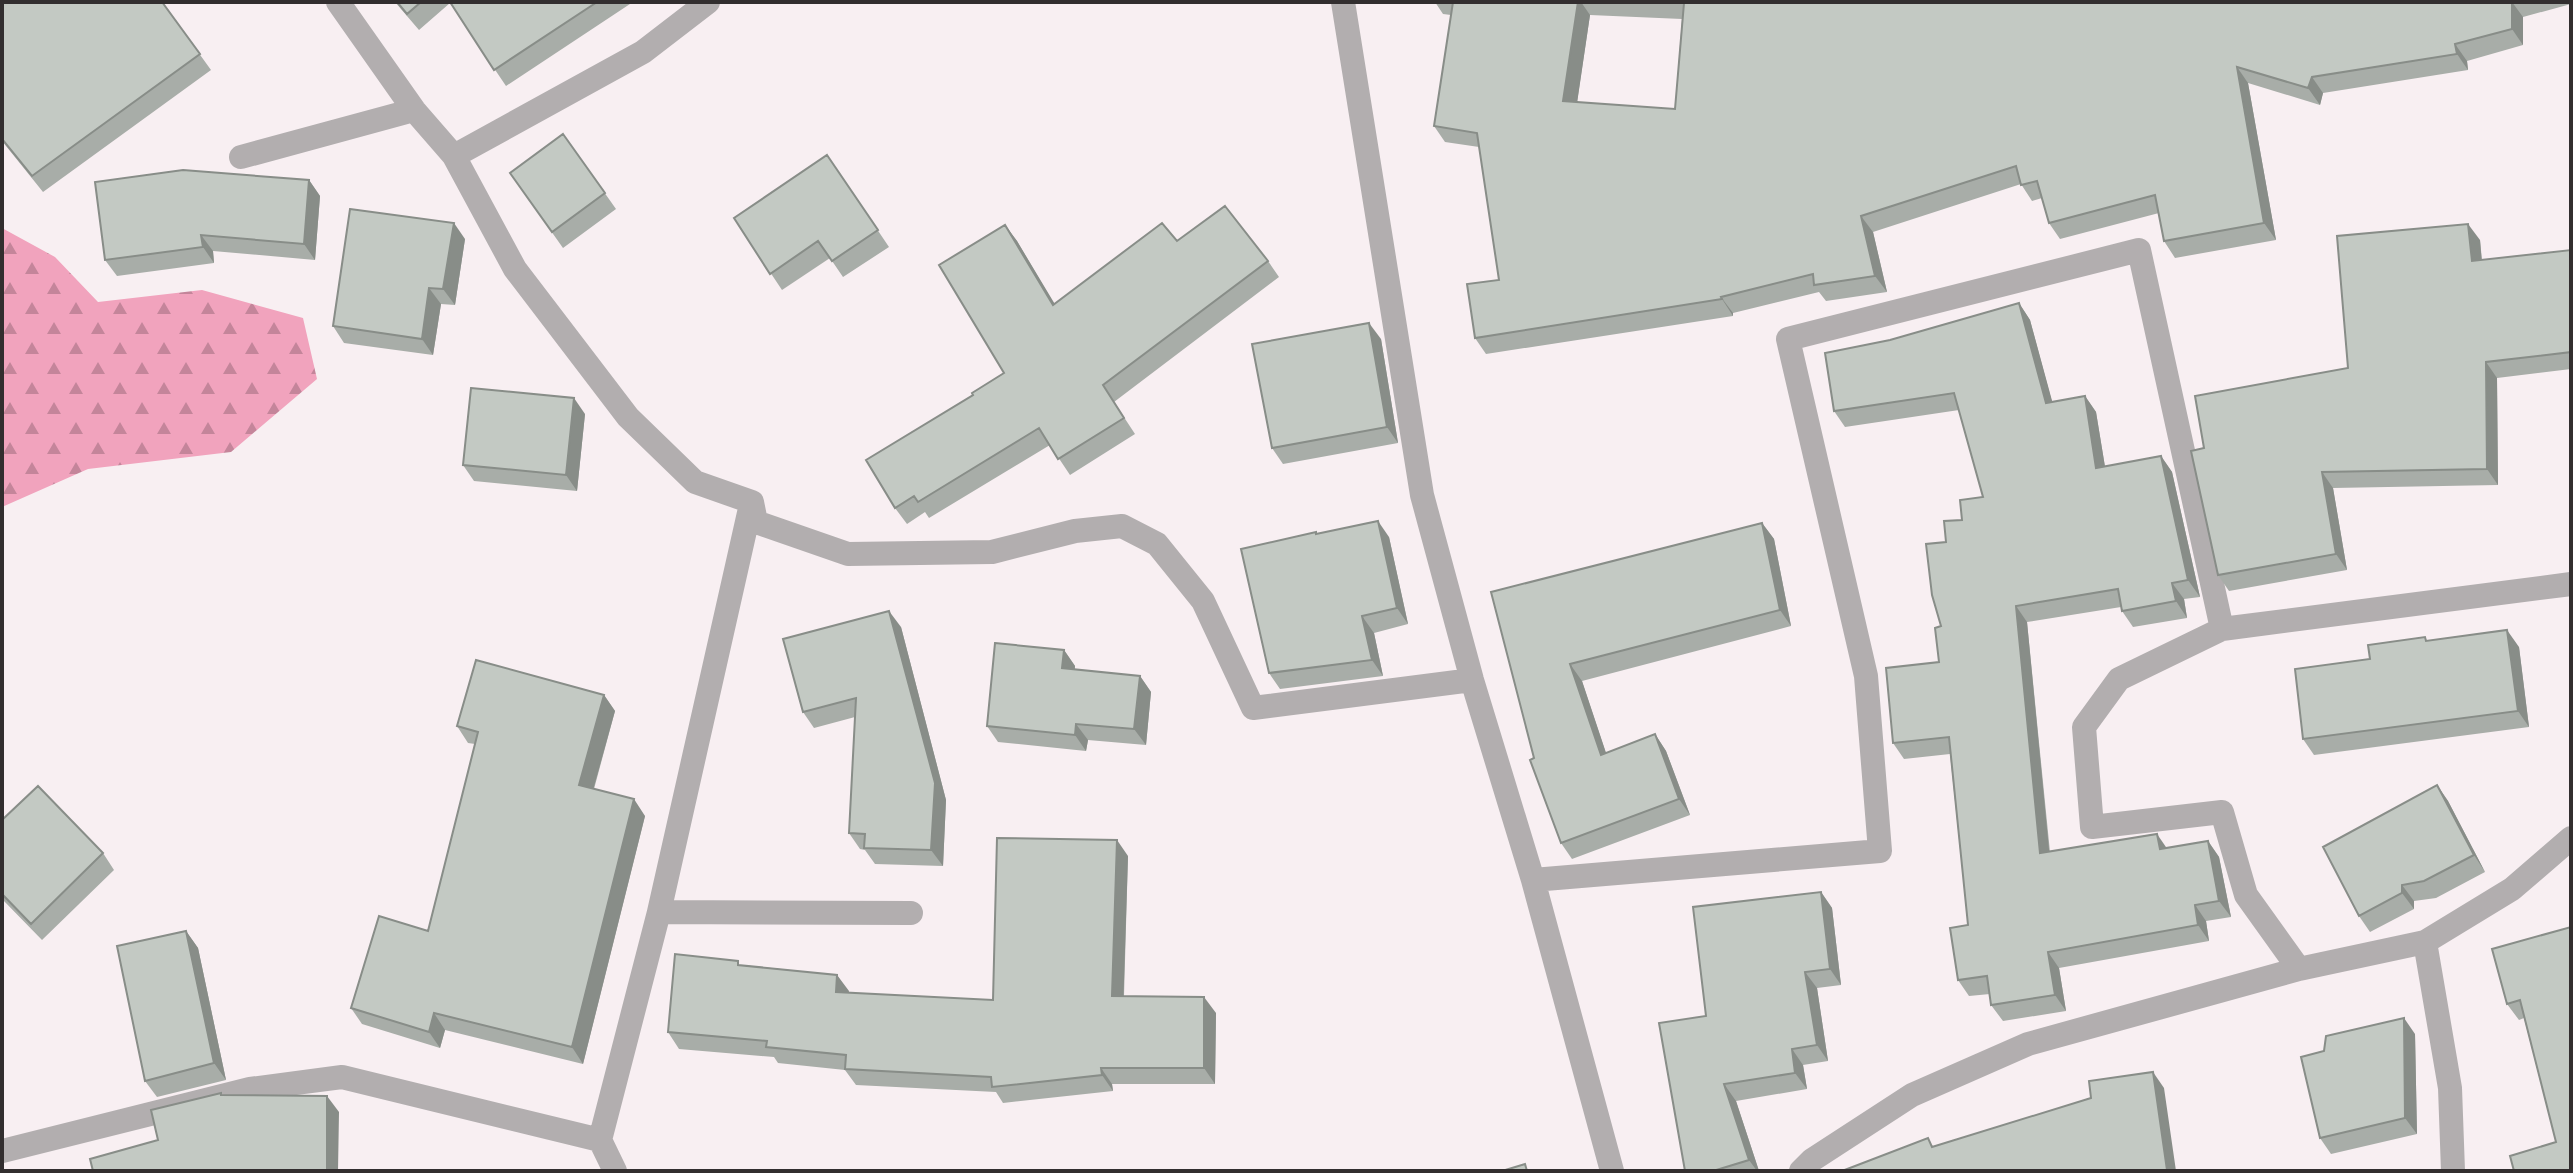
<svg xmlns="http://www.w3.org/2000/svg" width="2573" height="1173" viewBox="0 0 2573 1173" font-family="'Source Sans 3',sans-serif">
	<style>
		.forest { fill: url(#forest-firs) }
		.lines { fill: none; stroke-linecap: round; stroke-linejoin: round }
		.minor { stroke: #b2aeaf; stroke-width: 24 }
		.wall { fill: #a8ada8; fill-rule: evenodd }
		.shaded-wall { fill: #888d88 }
		.building { fill: #c3c9c3; stroke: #888d88; stroke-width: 2 }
	</style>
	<defs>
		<pattern id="forest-firs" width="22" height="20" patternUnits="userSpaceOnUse" patternTransform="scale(2)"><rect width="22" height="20" fill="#f1a3bd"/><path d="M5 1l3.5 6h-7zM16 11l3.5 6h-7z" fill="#c4859a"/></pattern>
	</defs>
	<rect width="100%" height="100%" fill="#f8eff2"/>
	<path class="forest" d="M2 228 55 257 98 302 202 290 303 318 317 379 231 452 88 469 2 507Z"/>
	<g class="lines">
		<path class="minor" d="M338 2 414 110 454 156 515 269 628 417 695 482 752 502 756 522 848 554 992 552 1075 531 1122 526 1157 544 1203 601 1253 708 1472 680
			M1343 2 1422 495 1472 680 1533 880 1612 1171
			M454 156 643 52 708 2
			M241 157 414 110
			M751 504 659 912 911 913
			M1533 880 1880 851 1866 676 1788 339 2139 250 2222 629
			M2425 942 2450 1088 2453 1171
			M2299 969 2246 895 2222 812 2092 827 2084 727 2119 679 2222 629 2571 584
			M600 1140 659 912
			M2 1151 250 1089 342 1077 600 1140 615 1171
			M1801 1171 1812 1160 1912 1095 2028 1044 2299 969 2425 942 2512 889 2571 838"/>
	</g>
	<path class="wall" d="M2 2H162L211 70 43 192 2 141Z
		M395 2H633L506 86 450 3 419 30Z
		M1435 2H2571V4L2523 17V45L2467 61 2468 70 2323 93 2320 105 2248 83 2276 240 2175 258 2164 241 2159 213 2060 239 2049 223 2042 198 2032 201 2021 184 1873 232 1887 292 1826 301 1819 292 1733 313V316L1486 354 1475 338 1499 280 1479 147 1445 142 1434 126 1451 15 1443 14ZM1590 15 1682 19 1675 109 1577 102Z
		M563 134 616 209 563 248 510 173Z
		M827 155 889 247 843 277 830 258 782 290 734 218Z
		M309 180 320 196 315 260 213 251 214 263 117 276 105 260Z
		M1005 225 1017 241 1054 304 1177 241 1268 261 1279 277 1114 402 1135 434 1070 475 1050 445 929 518 925 512 907 524 895 508 1004 373Z
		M465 239 455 305 441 304 433 355 344 343 333 326Z
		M2480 240 2482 260 2571 250V369L2497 378 2498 485 2333 488 2347 570 2229 591 2218 575 2204 448 2348 368Z
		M2019 303 2030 320 2052 402 2085 396 2096 412 2105 467 2161 456 2172 472 2200 597 2184 599 2187 618 2133 627 2122 611 2121 607 2027 622 2050 852 2167 848 2208 841 2219 857 2231 917 2206 921 2209 941 2059 968 2066 1011 2003 1021 1991 1005 1990 994 1969 996 1958 980 1968 925 1950 754 1904 759 1893 743 1939 662 1946 542 1962 520 1983 497 1959 410 1845 427 1834 411 1890 340Z
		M1381 339 1398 443 1283 464 1272 448Z
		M585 414 577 491 474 481 463 465Z
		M1762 523 1774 539 1791 626 1582 681 1606 753 1655 734 1666 751 1690 815 1572 859 1561 843 1534 758 1491 592Z
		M1317 534 1389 537 1408 624 1374 633 1383 676 1280 689 1269 673Z
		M901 627 946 800 943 866 875 864 865 850 860 849 849 833 855 717 814 728 803 712Z
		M2428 641 2519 647 2529 727 2314 755 2303 739 2370 659Z
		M1064 650 1075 666V669L1140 676 1151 692 1146 745 1088 740 1086 751 998 742 987 726Z
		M604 695 615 711 594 789 645 816 583 1064 445 1030 440 1048 362 1024 351 1008 428 931 475 744 468 743 457 726Z
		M2437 785 2448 801 2485 872 2436 898 2414 901V909L2370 932 2359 916Z
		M2 820 103 853 114 870 42 940 2 899Z
		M1128 856 1124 996 1216 1013 1215 1084H1112L1113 1091 1003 1103 996 1092 856 1085 845 1070 778 1063 774 1057 679 1049 668 1032 742 965 837 975 849 993 993 1000Z
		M1821 892 1832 908 1841 985 1817 988 1828 1061 1803 1065 1807 1089 1736 1101 1759 1171H1685L1706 1016Z
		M2571 927 2556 1142 2524 1018 2519 1020 2507 1004Z
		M186 931 198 948 226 1080 157 1097 145 1081Z
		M2415 1034 2417 1134 2331 1154 2320 1138Z"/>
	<path class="shaded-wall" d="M1578 2H1581L1590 15 1575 117 1563 101Z
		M2512 2 2523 17V45L2512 29Z
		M2455 44 2467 61 2468 70 2457 54Z
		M2237 67 2248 83 2276 240 2264 223Z
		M2312 77 2323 93 2320 105 2308 88Z
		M309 180 320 196 315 260 304 244Z
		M1861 216 1873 232 1887 292 1875 276Z
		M454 223 465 239 455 305 443 289Z
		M2468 224 2480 240 2483 277 2472 261Z
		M1005 225 1017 241 1065 321 1053 305Z
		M201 235 213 251 214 263 203 247Z
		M429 288 441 304 433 355 422 339Z
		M1721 297 1733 313V316L1722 299Z
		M2019 303 2030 320 2057 419 2046 403Z
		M1369 323 1381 339 1398 443 1387 427Z
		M2486 362 2497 378 2498 485 2487 469Z
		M2085 396 2096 412 2108 485 2096 468Z
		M574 398 585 414 577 491 566 475Z
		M2161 456 2172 472 2200 597 2188 580Z
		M2322 472 2333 488 2347 570 2336 554Z
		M1378 521 1389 537 1408 624 1397 608Z
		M1762 523 1774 539 1791 626 1780 610Z
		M2172 583 2184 599 2187 618 2176 601Z
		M2016 606 2027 622 2051 870 2040 853Z
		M889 611 901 627 946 800 943 866 931 850Z
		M1362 616 1374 633 1383 676 1372 660Z
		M2507 630 2519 647 2529 727 2518 711Z
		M1064 650 1075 666 1073 684 1062 668Z
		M1570 664 1582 681 1612 771 1601 755Z
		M1140 676 1151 692 1146 745 1134 729Z
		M604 695 615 711 590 801 579 785Z
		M1076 724 1088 740 1086 751 1075 735Z
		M1655 734 1666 751 1690 815 1679 799Z
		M2437 785 2448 801 2485 872 2474 855Z
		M634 799 645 816 583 1064 572 1047Z
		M2157 834 2168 850 2160 849Z
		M1117 840 1128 856 1123 1012 1112 996Z
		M2208 841 2219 857 2231 917 2219 901Z
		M2402 885 2414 901V909L2402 893Z
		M1821 892 1832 908 1841 985 1830 969Z
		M2195 905 2206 921 2209 941 2198 925Z
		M186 931 198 948 226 1080 214 1063Z
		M2048 952 2059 968 2066 1011 2055 995Z
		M1805 972 1817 988 1828 1061 1817 1045Z
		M837 975 849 991 847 1008 836 992Z
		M1204 997 1216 1013 1215 1084 1204 1068Z
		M434 1013 445 1030 440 1048 429 1032Z
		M2404 1018 2415 1034 2417 1134 2405 1118Z
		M1792 1049 1803 1065 1807 1089 1795 1073Z
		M1101 1068 1112 1084 1113 1091 1102 1075Z
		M2153 1072 2164 1088 2176 1171H2168L2167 1170Z
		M1724 1084 1736 1101 1759 1171H1757L1749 1160Z
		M327 1096 339 1112 338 1171H327Z"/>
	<path class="building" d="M2 2H162L200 54 32 176 2 139Z
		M397 2H421L407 14Z
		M450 2H597L494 70Z
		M1453 2H1578L1563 101 1675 109 1684 3 1655 2H2512V29L2455 44 2457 54 2312 77 2308 88 2237 67 2264 223 2164 241 2155 195 2049 223 2037 181 2021 185 2016 166 1861 216 1875 276 1814 285 1813 274 1721 297 1722 299 1475 338 1467 284 1499 280 1477 133 1434 126Z
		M563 134 605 193 552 232 510 173Z
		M827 155 878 230 832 261 818 241 770 274 734 218Z
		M183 170 309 180 304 244 201 235 203 247 105 260 95 182Z
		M1225 206 1268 261 1103 385 1124 418 1058 459 1039 428 918 502 914 496 895 508 866 460 973 395 972 393 1004 373 939 265 1005 225 1053 305 1162 223 1177 241Z
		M350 209 454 223 443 289 429 288 422 339 333 326Z
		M2468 224 2472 261 2571 250V352L2486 362 2487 469 2322 472 2336 554 2218 575 2191 451 2204 448 2195 396 2348 368 2337 236Z
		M2019 303 2046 403 2085 396 2096 468 2161 456 2188 580 2172 583 2176 601 2122 611 2118 589 2016 606 2040 853 2157 834 2160 849 2208 841 2219 901 2195 905 2198 925 2048 952 2055 995 1991 1005 1987 976 1958 980 1950 928 1968 925 1949 737 1893 743 1886 668 1939 662 1935 628 1941 626 1932 595 1926 544 1946 542 1944 521 1962 520 1960 500 1983 497 1954 393 1834 411 1825 353 1890 340Z
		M1369 323 1387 427 1272 448 1252 344Z
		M471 388 574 398 566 475 463 465Z
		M1378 521 1397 608 1362 616 1372 660 1269 673 1241 549 1316 532V534Z
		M1762 523 1780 610 1570 664 1601 755 1655 734 1679 799 1561 843 1530 760 1534 758 1491 592Z
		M889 611 935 783 931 850 864 848 865 834 849 833 856 698 803 712 783 639Z
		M2507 630 2518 711 2303 739 2295 669 2370 659 2368 645 2425 637 2426 641Z
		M995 643 1064 650 1062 668 1140 676 1134 729 1076 724 1075 735 987 726Z
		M476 660 604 695 579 785 634 799 572 1047 434 1013 429 1032 351 1008 379 916 428 931 478 732 457 726Z
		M2437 785 2474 855 2424 881 2402 885V893L2359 916 2323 847Z
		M38 786 103 853 31 924 2 894V820Z
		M997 838 1117 840 1112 996 1204 997V1068H1101L1102 1075 992 1087 991 1077 845 1069 846 1055 766 1047 767 1041 668 1032 675 954 738 961V965L837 975 836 992 993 1000Z
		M1821 892 1830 969 1805 972 1817 1045 1792 1049 1795 1073 1724 1084 1749 1160 1713 1171H1685L1659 1023 1706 1016 1693 907Z
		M2571 927V1171H2514L2510 1156 2556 1142 2520 1000 2507 1004 2492 949Z
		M186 931 214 1063 145 1081 117 946Z
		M2404 1018 2405 1118 2320 1138 2301 1057 2324 1051 2326 1036Z
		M2153 1072 2167 1170 2162 1171H1842L1928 1138 1932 1147 2091 1098 2089 1081Z
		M221 1093V1095L327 1096V1171H93L90 1159 158 1140 151 1110Z
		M1525 1164 1527 1171H1502Z"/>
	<rect width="2573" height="1173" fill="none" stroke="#322e2f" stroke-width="8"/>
</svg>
